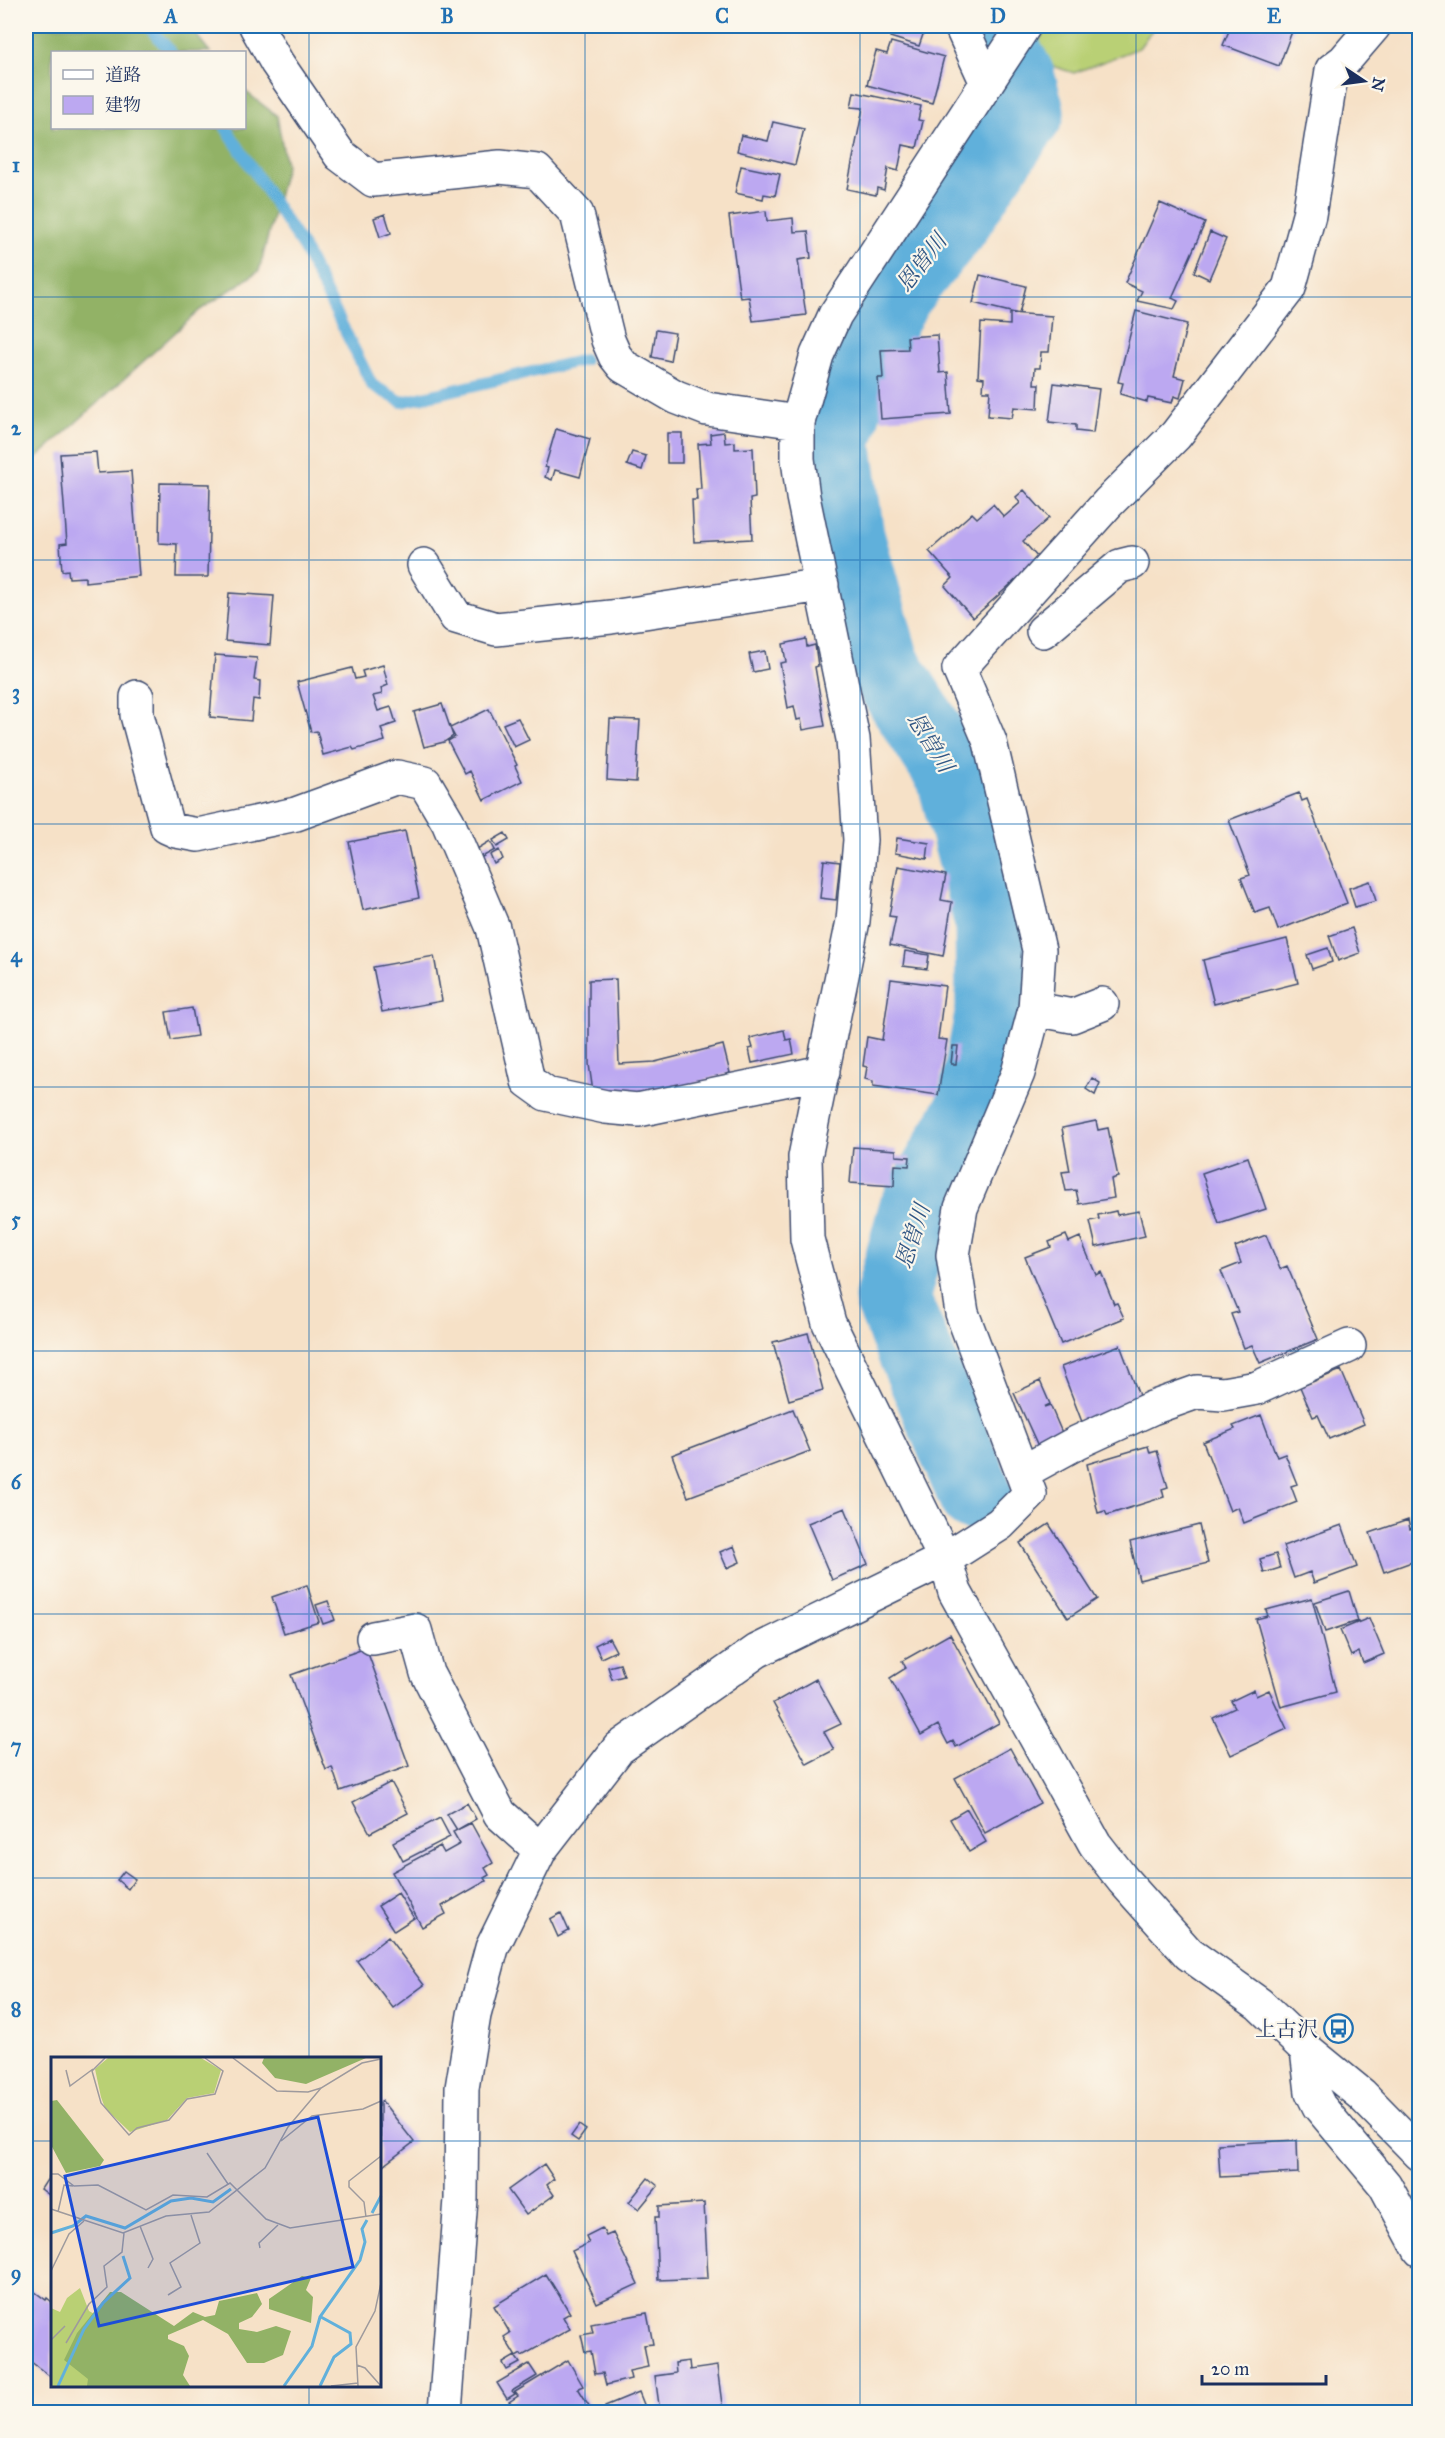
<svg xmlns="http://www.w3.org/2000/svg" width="1445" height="2438" viewBox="0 0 1445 2438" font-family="'IM FELL Great Primer','Noto Serif JP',serif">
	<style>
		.green { fill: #b9d074; stroke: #6a8069; stroke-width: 1.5 }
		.forest { fill: #92b266; stroke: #567062; stroke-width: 1.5 }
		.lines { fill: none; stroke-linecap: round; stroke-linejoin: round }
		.stream { stroke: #61b0db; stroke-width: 12 }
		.river { stroke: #61b0db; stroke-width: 75 }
		.building { fill: #bca8f1 }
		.minor-casing { stroke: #3c4a6e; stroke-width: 36 }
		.minor { stroke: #fff; stroke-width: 33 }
		.grid { fill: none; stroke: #1f6fb2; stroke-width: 1.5; stroke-opacity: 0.55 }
		.labels { text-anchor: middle; stroke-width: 4.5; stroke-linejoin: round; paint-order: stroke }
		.poi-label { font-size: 21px; fill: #1b2f5e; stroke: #fbf7ec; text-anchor: end }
		.water-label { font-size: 22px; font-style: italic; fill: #305684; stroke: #fbf7ec }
		.inset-river { fill: none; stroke: #61b0db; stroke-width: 3 }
		.inset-road { fill: none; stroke: #9e9a9d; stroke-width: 1.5 }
		.view { fill: #1d4ed8; fill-opacity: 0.15; stroke: #1d4ed8; stroke-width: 3 }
		.inset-edge { fill: none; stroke: #1b2f5e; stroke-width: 3 }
		.neatline { fill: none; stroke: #1f6fb2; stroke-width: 2 }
		.grid-label { font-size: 20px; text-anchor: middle; font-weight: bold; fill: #1f6fb2 }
	</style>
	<rect width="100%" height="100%" fill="#fbf7ec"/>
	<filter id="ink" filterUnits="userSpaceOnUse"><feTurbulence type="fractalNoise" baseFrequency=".0167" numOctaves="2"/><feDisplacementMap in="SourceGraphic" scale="12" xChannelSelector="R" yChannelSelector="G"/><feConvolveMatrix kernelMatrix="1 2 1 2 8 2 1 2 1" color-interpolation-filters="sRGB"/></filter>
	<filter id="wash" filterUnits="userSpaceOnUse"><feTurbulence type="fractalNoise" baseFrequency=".008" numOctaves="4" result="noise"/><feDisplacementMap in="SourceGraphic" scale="24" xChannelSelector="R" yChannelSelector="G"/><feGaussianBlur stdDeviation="1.35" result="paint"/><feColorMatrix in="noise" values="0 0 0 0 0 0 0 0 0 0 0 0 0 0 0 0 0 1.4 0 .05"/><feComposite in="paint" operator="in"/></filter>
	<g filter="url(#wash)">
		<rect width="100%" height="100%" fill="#f6e1c7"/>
		<path class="green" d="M1049 26H1155L1139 48 1074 73 1027 58Z"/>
		<path class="forest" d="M26 26H189L210 52H52V128H244L245 91 277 116 286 166 259 271 200 310 29 465 26 527Z"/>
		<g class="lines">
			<path class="stream" d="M148 26 171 52
				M226 128 304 249 372 385 402 402 584 360"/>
			<path class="river" d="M975 1494 892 1298 915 1213 975 1105 993 1010 992 923 953 774 883 665 847 536 834 442 859 359 898 289 952 223 982 176 1027 112 1017 76 989 26"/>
		</g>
		<g id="blocks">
			<path class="building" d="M893 26H926L919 46 890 37Z
				M1231 26H1294L1279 66 1223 45Z
				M891 42 944 57 932 103 867 85 876 51 887 54Z
				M854 92 921 106 918 120 923 121 917 148 903 145 898 171 888 168 884 190 877 188 876 195 847 189 863 108 851 107Z
				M773 122 804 129 795 165 737 151 741 135 768 141Z
				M741 166 780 174 775 196 764 194 763 199 735 193Z
				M1160 203 1205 223 1172 298 1178 301 1174 309 1137 301 1142 291 1125 283Z
				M766 211 767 221 793 218 794 232 808 231 811 258 798 260 806 315 753 321 749 297 740 298 729 216Z
				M385 214 391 233 380 237 374 218Z
				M1210 232 1226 239 1209 279 1194 272Z
				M980 275 1026 286 1019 314 973 303Z
				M1136 311 1187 324 1174 376 1185 379 1180 398 1174 396 1172 403 1148 398 1147 402 1120 394 1123 383 1118 382Z
				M1010 313 1052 316 1049 352H1041L1040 368H1035L1034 384H1039L1038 409 1014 407 1012 418 988 416 990 391H983L984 378 978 377 981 323 1010 325Z
				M656 330 675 333 670 361 652 357Z
				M937 335 940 373 948 372 951 414 881 419 878 378H883L881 350 908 349 907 337Z
				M1054 383 1099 389 1093 433 1076 431V425L1049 422Z
				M556 429 590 439 580 477 555 470 552 480 545 477 548 468 545 467Z
				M724 432 725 443 735 442V449L753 448 755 498 750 499 752 539 694 542 692 500H697L696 489H701L698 444 711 443 710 434Z
				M667 433H682V463H667Z
				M96 452 98 473 131 471 139 576 85 582V577L69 578 68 570 62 571 60 544 67 543 60 454Z
				M632 452 646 456 642 470 627 465Z
				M160 483 210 484 208 577H176L177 544 159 543Z
				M1024 490 1049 518 1023 541 1039 559 973 618 945 586 953 578 929 551 972 513 977 518 993 504 1004 517 1020 503 1016 497Z
				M229 593 274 596 270 645 225 641Z
				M806 639 807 647 815 645 818 666 815 667 825 726 803 730 801 719 797 720 794 706 788 708 780 663 786 662 783 644Z
				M765 651 768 669 753 672 749 654Z
				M215 655 257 658 254 680 260 681 259 700 253 699 251 721 210 717Z
				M383 665 388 685 381 688 382 694 373 696 378 711 391 707 396 723 381 728 385 741 354 750 352 747 323 755 317 731 311 732 297 682 352 668 355 679 364 677 362 671Z
				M442 704 453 736 444 742 424 747 414 712Z
				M489 709 517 765 515 766 522 781 484 800 470 771 465 774 448 741 455 737 450 728Z
				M518 718 529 740 514 747 503 724Z
				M610 719 640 720 636 782 607 780Z
				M1299 793 1302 801 1307 799 1347 903 1278 930 1270 908 1255 913 1241 878 1250 875 1229 820Z
				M405 831 419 898 363 910 349 842Z
				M505 833 509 840 497 847 493 840Z
				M897 838 929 843 927 859 895 853Z
				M490 841 495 850 482 857 477 849Z
				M499 850 503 859 494 864 490 855Z
				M824 860 840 862 836 900 820 898Z
				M898 866 946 875 941 900 952 902 943 956 890 945 896 917 889 916Z
				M1370 881 1376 901 1355 907 1349 888Z
				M1352 928 1360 953 1338 961 1329 936Z
				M1287 939 1298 983 1214 1004 1203 960Z
				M1328 948 1332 962 1312 969 1307 955Z
				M905 951 929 955 927 969 903 966Z
				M434 956 442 1001 382 1012 373 967Z
				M616 979 619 1064 655 1062 723 1045 730 1073 667 1092 615 1095 593 1092 589 1064V980Z
				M891 979 945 986 938 1039 947 1040 938 1095 873 1086V1081L865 1079 867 1067 863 1066 867 1037 882 1040Z
				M192 1008 197 1036 171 1040 166 1012Z
				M784 1030 786 1040 791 1039 794 1054 752 1063 749 1049 753 1048 750 1038Z
				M953 1046H958L956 1064H951Z
				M1092 1078 1100 1083 1095 1095 1086 1089Z
				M1096 1121 1098 1130 1108 1128 1118 1177 1111 1179 1114 1198 1079 1204 1076 1190 1066 1191 1062 1172 1070 1171 1062 1128Z
				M853 1147 896 1150V1156L910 1157 909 1166 895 1165 894 1186 850 1183Z
				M1248 1157 1266 1209 1219 1224 1202 1173Z
				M1116 1211 1117 1215 1139 1211 1145 1236 1096 1247 1090 1221 1099 1219 1098 1215Z
				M1066 1235 1069 1242 1080 1237 1096 1275 1101 1272 1114 1304 1117 1303 1124 1318 1061 1344 1025 1257 1051 1247 1049 1242Z
				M1266 1235 1280 1269 1287 1266 1318 1339 1260 1363 1252 1345 1244 1348 1231 1314 1238 1312 1221 1271 1241 1263 1235 1247Z
				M808 1333 823 1390 789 1400 773 1342Z
				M1120 1345 1141 1401 1082 1422 1061 1367Z
				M1341 1370 1364 1424 1329 1439 1318 1415 1313 1417 1300 1387Z
				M1040 1381 1050 1404 1044 1407 1050 1405 1063 1435 1038 1446 1014 1393Z
				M793 1409 810 1451 688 1497 672 1455Z
				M1261 1415 1277 1457 1285 1454 1297 1484 1291 1486 1297 1502 1244 1523 1238 1507 1230 1511 1203 1442 1235 1429 1233 1426Z
				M1148 1446 1150 1453 1157 1451 1168 1487 1162 1489 1164 1497 1107 1515 1105 1511 1098 1513 1087 1464Z
				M845 1508 868 1564 832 1580 808 1523Z
				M1408 1520 1410 1529 1417 1527 1420 1535V1559L1384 1572 1370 1533Z
				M1049 1524 1097 1599 1068 1618 1020 1543Z
				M1199 1525 1208 1563 1139 1580 1130 1542Z
				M1342 1525 1357 1567 1314 1583 1310 1572 1294 1578 1283 1546Z
				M734 1546 740 1562 727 1568 720 1552Z
				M1276 1554 1280 1568 1264 1573 1260 1559Z
				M307 1585 319 1622 284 1633 272 1597Z
				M1349 1591 1358 1621 1325 1632 1315 1602Z
				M1312 1598 1336 1692 1281 1707 1256 1619 1268 1616 1266 1610Z
				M328 1601 335 1620 323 1624 316 1605Z
				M1369 1618 1384 1654 1363 1663 1359 1652 1351 1656 1340 1630Z
				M950 1634 999 1723 956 1747 953 1741 948 1744 938 1725 921 1735 890 1678 906 1668 902 1661Z
				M609 1638 616 1651 601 1658 595 1645Z
				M366 1648 409 1766 340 1791 332 1767 326 1770 291 1675Z
				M620 1664 624 1676 612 1679 608 1667Z
				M816 1679 841 1724 824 1732 834 1750 807 1764 773 1703Z
				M1254 1690 1256 1696 1269 1690 1287 1729 1231 1755 1213 1718 1235 1708 1231 1701Z
				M1010 1748 1040 1803 985 1833 955 1778Z
				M391 1782 408 1813 370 1833 353 1802Z
				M467 1803 476 1819 457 1830 447 1814Z
				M967 1809 986 1842 969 1852 950 1819Z
				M440 1818 450 1837 403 1861 393 1842Z
				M471 1823 493 1863 485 1868 489 1875 484 1878 486 1881 442 1906 446 1914 422 1927 392 1872 440 1846 444 1853 460 1844 453 1832Z
				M124 1871 135 1879 128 1889 117 1880Z
				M398 1893 414 1918 394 1931 378 1906Z
				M561 1913 569 1931 558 1937 550 1919Z
				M388 1937 424 1985 393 2008 357 1961Z
				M382 2101 414 2142 380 2168V2103Z
				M579 2125 586 2130 578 2141 571 2136Z
				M1297 2140 1298 2173 1220 2177 1218 2144Z
				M544 2164 554 2179 547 2185 554 2195 526 2215 508 2190Z
				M52 2172V2197L41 2189Z
				M648 2178 658 2186 639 2209 629 2202Z
				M704 2203 708 2278 658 2280 655 2217H659V2206Z
				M602 2228 606 2236 613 2233 638 2284 597 2303 572 2251 589 2243 586 2236Z
				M546 2274 570 2313 563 2317 570 2329 522 2356 521 2354 516 2357 504 2337 510 2333 494 2306Z
				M27 2286 46 2300 47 2298 52 2302V2378L26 2358Z
				M647 2313 653 2344 644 2345 648 2367 629 2371 631 2379 606 2385 603 2373 595 2374 591 2351 585 2352 581 2335 593 2333 591 2324Z
				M515 2356 520 2363 507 2370 503 2363Z
				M568 2360 583 2386 578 2388 593 2412H515L509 2402 518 2396 515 2392Z
				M689 2361 690 2370 717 2366 723 2412H660L655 2376 676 2373 675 2363Z
				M529 2364 537 2376 512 2391 515 2394 507 2399 497 2383Z
				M639 2392 647 2412H607L605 2406Z"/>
		</g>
	</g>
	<g filter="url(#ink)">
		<use href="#blocks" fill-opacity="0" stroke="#3c4a6e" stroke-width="1.5"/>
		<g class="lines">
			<defs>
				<path id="minor" d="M256 26 277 63 340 155 373 180 500 167 537 171 577 214 608 340 615 356 623 366 676 397 707 409 798 422
					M961 26 987 83
					M1024 26 835 315 817 355 798 422V459L803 497 853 739 860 840 853 921 805 1157 807 1239 829 1323 945 1559 955 1592 1095 1844 1123 1880 1189 1954 1259 2004 1307 2050 1362 2095 1420 2154
					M424 565 456 617 496 629 611 617 822 585
					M1043 631 1120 566 1132 563
					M137 697V715L167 827 176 831 198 835 296 814 397 777 425 783 448 822 493 928 528 1081 546 1094 606 1107 638 1110 823 1072
					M1035 1009 1072 1016 1102 1004
					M1023 1472 1078 1442 1152 1408 1197 1392 1223 1394 1257 1388 1349 1346
					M373 1638 415 1630 427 1673 500 1814 540 1850
					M1307 2050 1312 2092 1319 2106 1385 2185 1420 2250
					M445 2412 461 2199 462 2088 474 2015 492 1948 540 1850 619 1748 757 1651 945 1559 1000 1524 1030 1494 962 1313 953 1255 961 1208 1018 1073 1035 1009 1039 950 990 742 959 669 1108 503 1176 435 1289 288 1309 215 1332 70 1344 61 1374 26"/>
			</defs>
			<use href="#minor" class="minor-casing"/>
			<use href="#minor" class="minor"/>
		</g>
	</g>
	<path class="grid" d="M309 26V2058M585 26V2412M860 26V2412M1136 26V2412M26 297H1420M26 560H1420M26 824H1420M26 1087H1420M26 1351H1420M26 1614H1420M26 1878H1420M26 2141H52M380 2141H1420M309 2386V2412"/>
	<defs>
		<symbol id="bus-ring" viewBox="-11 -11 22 22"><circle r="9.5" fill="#fbf7ec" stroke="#1f6fb2" stroke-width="1.5"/><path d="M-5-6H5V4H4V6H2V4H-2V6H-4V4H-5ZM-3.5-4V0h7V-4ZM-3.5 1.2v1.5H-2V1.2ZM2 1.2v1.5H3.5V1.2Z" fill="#1f6fb2"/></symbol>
	</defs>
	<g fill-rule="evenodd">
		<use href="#bus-ring" x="1322" y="2012" width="33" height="33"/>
	</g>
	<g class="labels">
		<g class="poi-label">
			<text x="1318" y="2036">上古沢</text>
		</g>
		<g class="water-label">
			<text transform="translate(921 262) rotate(-52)" y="8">恩曽川</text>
			<text transform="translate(931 742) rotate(58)" y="8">恩曽川</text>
			<text transform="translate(912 1236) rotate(-72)" y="8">恩曽川</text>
		</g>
	</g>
	<g transform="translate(51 2057)">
		<rect width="330" height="330" fill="#f6e1c7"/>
		<path d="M57 1H150L170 13 163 36 136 41 116 63 79 75 54 51 50 40 44 12ZM29 231 38 254 54 263 75 329H0V251L9 255 16 241Z" fill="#b9d074"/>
		<path d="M213 1H315L255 27 224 21 211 6ZM6 43 53 103 49 109 15 116 0 88V44ZM251 219 260 221 255 233 262 240 260 266 218 252V242ZM59 235H70L123 269 142 255 154 260 164 258 168 244 206 236 211 247 201 260 188 266V272L206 275 225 269 240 274 232 298 213 306H196L177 277 152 263 117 278V282L133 289 138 299 132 318 139 329H36L37 322 13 303 26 276Z" fill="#92b266"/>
		<path class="inset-river" d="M321 156 330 139M0 176 22 169 35 159 74 171 120 144 140 141 162 145 180 132M7 329 33 272 52 246 79 221 72 199M233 329 261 289 269 260 309 203 314 185 311 172 316 163M269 329 283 300 300 287 299 276 270 260"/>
		<path class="inset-road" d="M54 1 41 14 50 46 78 78 86 71 118 63 136 42 164 37 172 14 154 1M182 1 226 34 257 35 270 31M15 13 19 29 42 12M230 84 261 59 312 52 330 44M156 96 177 127M0 117H7L23 129 47 128 95 153 122 138 156 140 179 126 215 162 239 171 330 157M0 152 72 176 115 159 158 155 214 111 237 70 270 31 311 6 330 2M7 155 13 128 22 129M315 160 313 145 298 130V124L330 99M89 169 102 202 97 211M209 191 208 186 227 168M0 214 18 177 33 164M117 238 130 230 119 206 149 186 140 158M0 283 14 269M15 286 38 247 56 230 53 209 71 195 73 176M306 308 314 311 330 329M280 329 307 326M307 329 305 290 324 254 330 226"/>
		<path class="view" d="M267 60 302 210 48 269 14 119Z"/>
		<rect width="330" height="330" class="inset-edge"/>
	</g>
	<rect width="1445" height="2438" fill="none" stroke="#fbf7ec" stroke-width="66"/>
	<rect x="51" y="51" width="195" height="78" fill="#fbf7ec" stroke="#a1a7b3" stroke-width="1.5"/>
	<rect x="63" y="70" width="30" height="9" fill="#ffffff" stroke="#a1a7b3" stroke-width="1.5"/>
	<text x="105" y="81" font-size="18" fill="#1b2f5e">道路</text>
	<rect x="63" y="96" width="30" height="18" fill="#bca8f1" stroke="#a1a7b3" stroke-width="1.5"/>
	<text x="105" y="111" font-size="18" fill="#1b2f5e">建物</text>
	<g transform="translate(1364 81) rotate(103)" stroke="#fbf7ec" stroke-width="4.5" paint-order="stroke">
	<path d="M0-4.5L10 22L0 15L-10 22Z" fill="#1b2f5e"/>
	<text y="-9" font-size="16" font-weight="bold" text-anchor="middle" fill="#1b2f5e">N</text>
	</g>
	<path d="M1202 2375v9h124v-9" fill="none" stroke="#1b2f5e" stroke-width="3"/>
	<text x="1211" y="2375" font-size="18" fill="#1b2f5e" stroke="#fbf7ec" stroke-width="4.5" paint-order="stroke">20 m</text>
	<rect x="33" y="33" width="1379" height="2372" class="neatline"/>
	<g class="grid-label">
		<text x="171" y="23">A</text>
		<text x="447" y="23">B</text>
		<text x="722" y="23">C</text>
		<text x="998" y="23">D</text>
		<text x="1274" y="23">E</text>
		<text x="16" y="172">1</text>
		<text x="16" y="435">2</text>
		<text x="16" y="699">3</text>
		<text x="16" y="962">4</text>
		<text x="16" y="1226">5</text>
		<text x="16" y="1489">6</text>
		<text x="16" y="1753">7</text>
		<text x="16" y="2016">8</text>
		<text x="16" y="2280">9</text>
	</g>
</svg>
